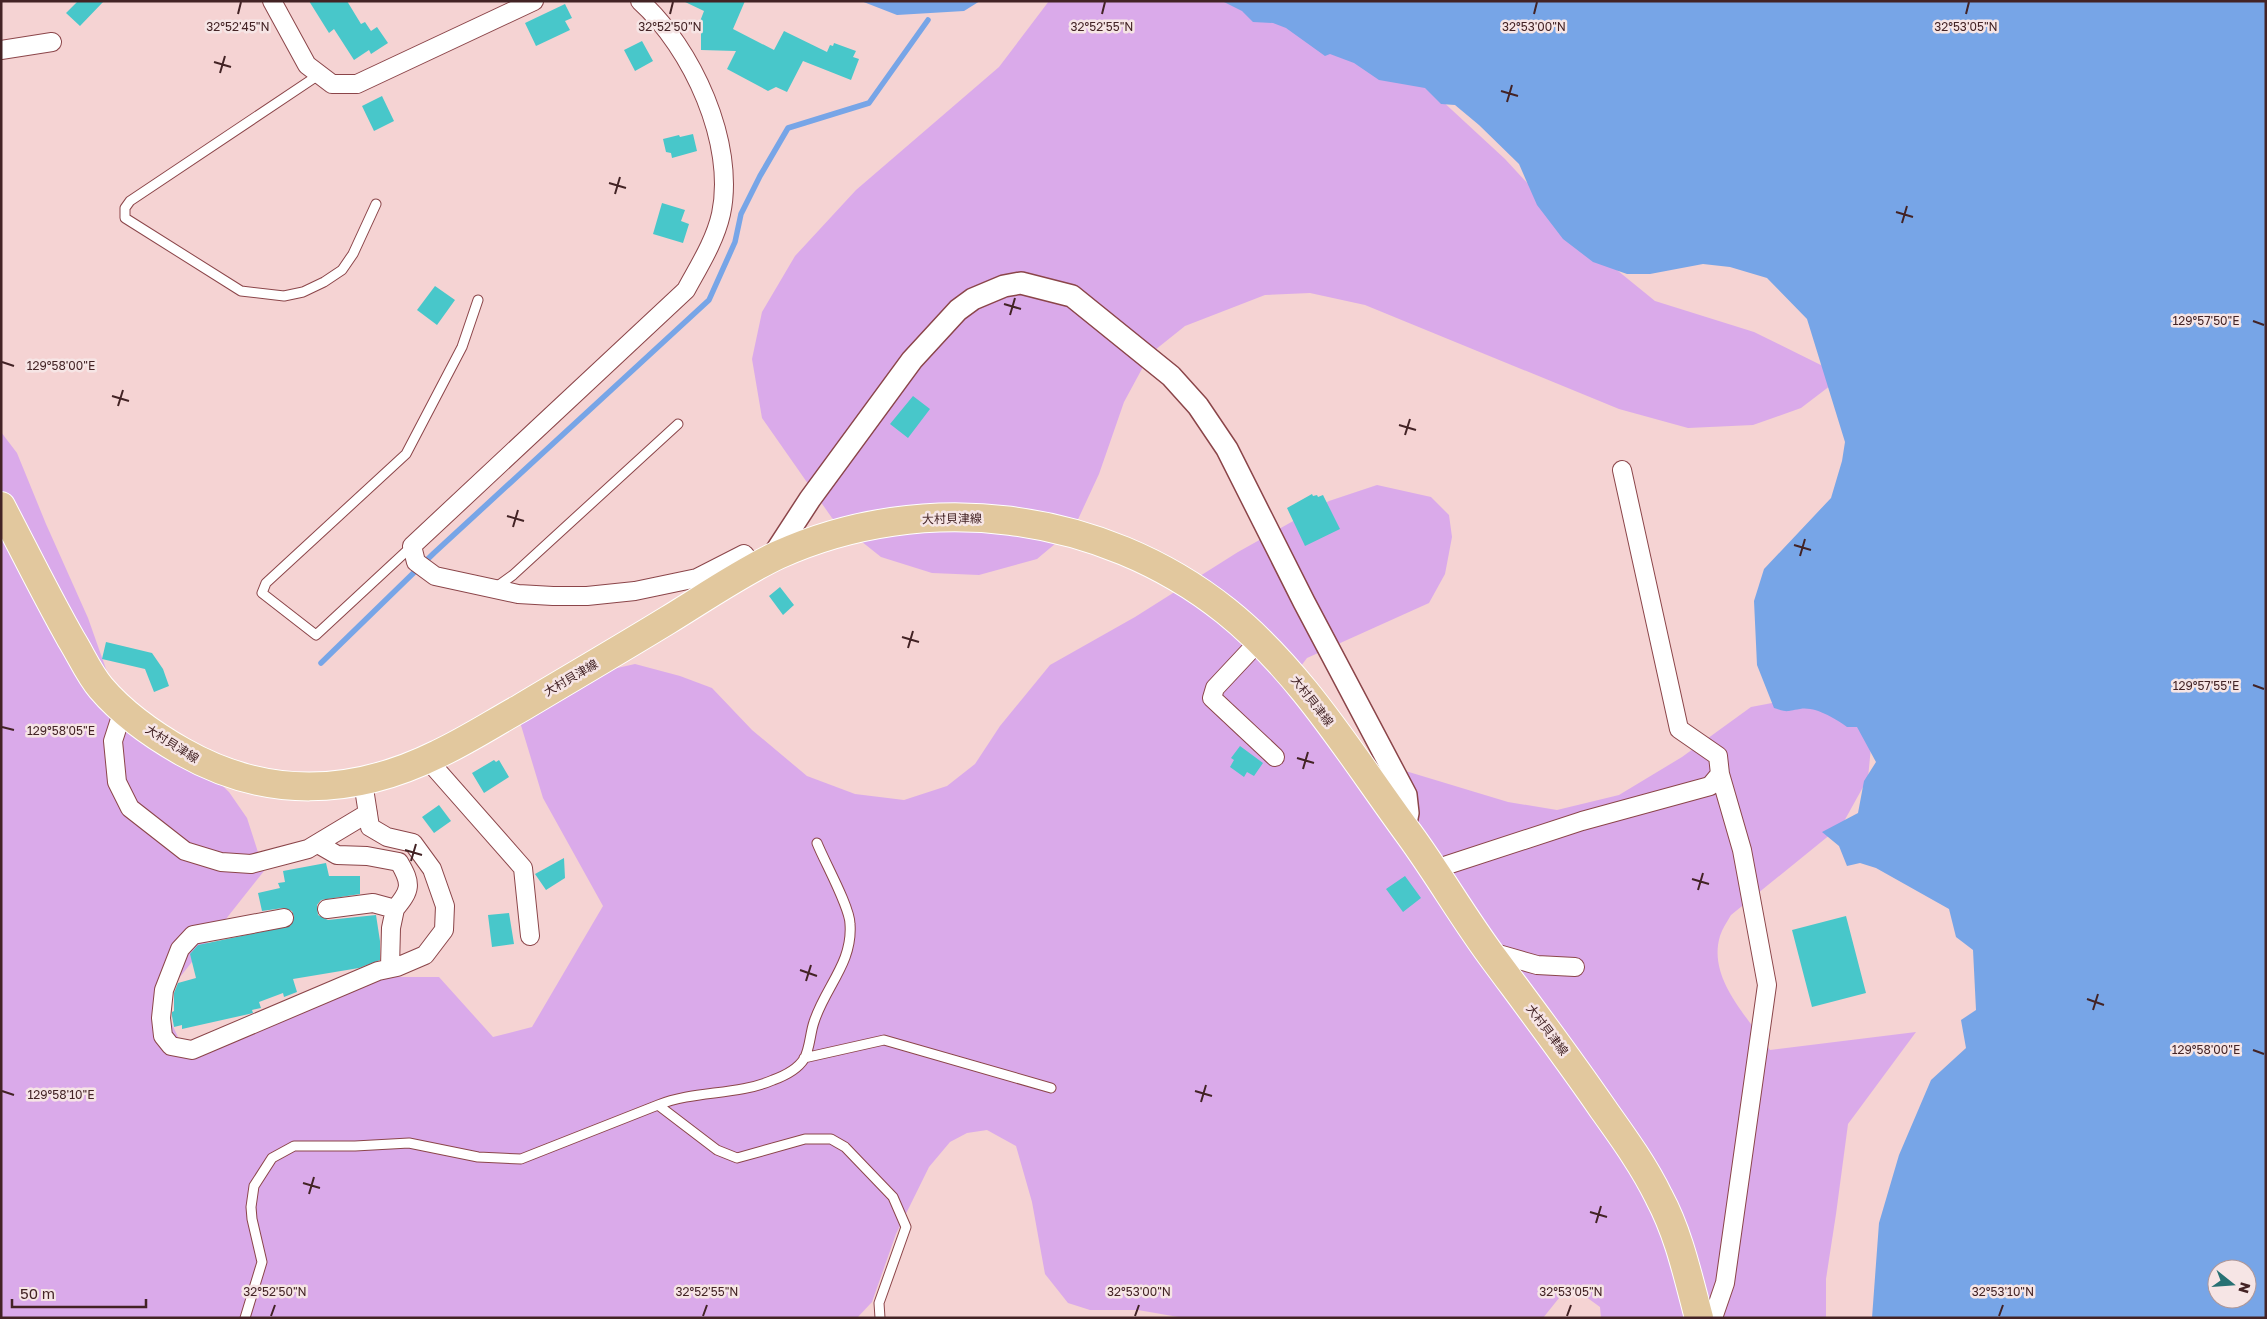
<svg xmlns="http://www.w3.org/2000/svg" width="2267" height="1319" viewBox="0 0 2267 1319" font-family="'Golos Text','Noto Sans JP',sans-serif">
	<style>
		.green { fill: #daaaea }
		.water { fill: #77a5e7; fill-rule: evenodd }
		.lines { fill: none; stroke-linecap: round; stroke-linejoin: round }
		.stream { stroke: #77a5e7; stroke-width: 5.5 }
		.building { fill: #48c7ca }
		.service-casing { stroke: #8b4549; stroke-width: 11 }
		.minor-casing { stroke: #8b4549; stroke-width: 20 }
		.tertiary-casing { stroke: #8b4549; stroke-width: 24 }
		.primary-casing { stroke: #fff; stroke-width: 30 }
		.service { stroke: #fff; stroke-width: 9 }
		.minor { stroke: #fff; stroke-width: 18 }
		.tertiary { stroke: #fff; stroke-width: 21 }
		.primary { stroke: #e2c89e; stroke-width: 28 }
		.ticks { fill: none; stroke: #432325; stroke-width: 2 }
		.labels { text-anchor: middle; stroke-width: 5; stroke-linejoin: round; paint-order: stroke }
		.street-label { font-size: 12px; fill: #432325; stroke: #f6e5e5 }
		.ticks-label { font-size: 12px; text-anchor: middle; fill: #432325; stroke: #f6e5e5; stroke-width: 5; stroke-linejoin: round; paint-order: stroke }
	</style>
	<rect width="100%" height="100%" fill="#f5d3d3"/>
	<path class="green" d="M1049 1H1334L1505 159 1580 240 1655 301 1754 332 1843 376 1801 408 1753 425 1688 428 1619 409 1365 305 1310 293 1265 295 1185 326 1150 354 1124 402 1099 474 1074 528 1037 559 979 575 932 573 881 557 832 518 762 418 752 359 762 312 795 256 856 190 999 67Z
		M1 432 17 453 46 524 88 618 106 669 123 708 201 765 229 792 247 818 264 871 161 1001 186 1054 377 977H439L493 1037 532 1027 603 906 543 798 520 722 586 675 635 664 680 676 712 688 752 730 807 776 855 794 904 800 947 786 975 764 1000 726 1050 665 1135 617 1238 552 1329 501 1377 485 1431 497 1449 515 1452 537 1445 574 1429 603 1307 658 1295 674 1320 733 1389 766 1508 802 1557 810 1619 795 1682 757 1751 707 1794 699 1865 728 1871 747 1868 778 1842 825 1731 915C1727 922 1722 929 1720 936 1707 979 1749 1018 1770 1050L1916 1032 1848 1124 1836 1214 1826 1279V1318H1601L1600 1307 1582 1294 1563 1293 1543 1318H1184L1138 1310H1090L1068 1303 1045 1274 1032 1202 1016 1146 987 1130 967 1133 950 1142 929 1167 896 1234 872 1302 857 1318H1Z"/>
	<path class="water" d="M861 1H980L964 11 897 15Z
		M1222 1H2266V1318H1872L1879 1223 1899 1155 1931 1080 1966 1048 1961 1020 1976 1010 1973 950 1956 937 1949 909 1876 868 1860 863 1847 866 1839 846 1822 832 1858 813 1864 781 1876 762 1857 727H1847C1836 719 1815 706 1800 709 1785 711 1790 713 1774 708L1757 665 1754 601 1764 569 1831 498 1842 461 1845 442 1807 319 1767 278 1730 267 1703 264 1650 274H1627L1593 262 1563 239 1537 205 1519 164 1479 125 1455 105 1441 104 1425 88 1379 80 1354 63 1330 54 1325 56 1286 28 1273 23 1253 22 1242 11ZM2217 1269H2247V1299H2217Z"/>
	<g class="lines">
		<path class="stream" d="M321 663 434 553 709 300 735 242 741 214 760 176 788 128 869 103 928 20"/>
	</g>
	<path class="building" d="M78 1H104L80 26 66 13Z
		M309 1H347L361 24 365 22 371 31 377 27 388 43 371 54 369 50 354 60 334 29 329 33Z
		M683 1H745L733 29 774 50 784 31 827 52 830 45 833 46 834 43 856 51 853 57 859 59 851 80 803 61 787 92 776 87 768 91 727 69 736 51 701 50V25L699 24 704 11Z
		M565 4 572 18 565 21 570 30 536 46 525 23Z
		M642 41 653 61 635 71 624 50Z
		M382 96 394 121 374 131 362 106Z
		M693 134 697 151 672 158 671 153 666 152 663 139 679 135 680 137Z
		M662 203 685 210 681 221 689 224 683 243 653 234Z
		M435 286 455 300 437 325 417 310Z
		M913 396 930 409 908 438 890 424Z
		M1312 494 1313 496 1317 495 1318 497 1323 495 1340 529 1305 546 1287 508Z
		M780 587 794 605 783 615 769 596Z
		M106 642 152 653 163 669 169 686 154 692 145 669 102 659Z
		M1240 746 1263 763 1254 776 1247 772 1244 777 1230 767 1234 760 1231 758Z
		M494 760 496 762 499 760 509 777 484 793 472 773Z
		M439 805 451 821 434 833 422 817Z
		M564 858 565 878 546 890 535 874Z
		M326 863 329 876H360V894L321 900 317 905 318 915 328 920 376 915 380 941V960L359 968 293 979 297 992 284 997 283 993 259 1002 261 1008 252 1010 253 1013 249 1014 182 1029V1025L174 1027 172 1016V1012L174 1011V993L178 983 196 978 190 954 198 945 290 926 294 917 292 911 283 908 262 911 258 893 280 888 278 883 285 882 283 871Z
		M1405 876 1421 898 1403 912 1386 889Z
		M509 913 514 944 492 947 488 915Z
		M1846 916 1866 993 1812 1007 1792 930Z"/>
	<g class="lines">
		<defs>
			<path id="service" d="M320 74 130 201 125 208V218L241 291 284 296 303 292 324 282 342 270 353 254 376 204
				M412 546 316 635 262 593 266 583 406 454 462 347 478 300
				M495 588 513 575 678 424
				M817 843C824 861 850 907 850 924 853 963 825 987 814 1022 810 1033 810 1049 804 1059 797 1070 784 1076 773 1080 736 1096 695 1090 658 1105L717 1150 737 1158 805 1139H831L845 1147 893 1197 906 1227 879 1303 880 1318
				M804 1058 884 1040 1051 1088
				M245 1318 262 1262 252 1219 251 1207 254 1186 272 1158 294 1146H355L409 1143 478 1157 521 1159 658 1105"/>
			<path id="minor" d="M272 1 307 65 332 84H357L534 1
				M640 1C692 48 736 143 721 214 715 241 699 266 686 290L412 546 416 562 435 576 518 594 553 596H587L635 591 697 578 744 554 755 567
				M1 50 52 42
				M1259 641 1215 688 1212 698 1275 757
				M123 710 113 741 117 782 130 808 185 851 221 862 251 864 308 849 368 813
				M427 759 523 868 530 936
				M318 844 337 855 367 856 399 862C412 884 411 890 395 909L373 903 327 909
				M1435 869 1582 821 1710 786 1720 774 1718 756 1679 729 1622 470
				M284 918 193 935 180 949 164 990 161 1018 163 1036 171 1046 192 1050 378 971 397 967 425 955 444 930 445 906 432 869 413 843 387 837 370 827 363 782
				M1488 951 1537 965 1575 967
				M390 967 391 928 395 909
				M1713 1318 1725 1283 1767 985 1742 850 1720 774"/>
			<path id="tertiary" d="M771 559 810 499 912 360 958 310 973 299 1004 286 1021 283 1072 296 1171 376 1198 406 1227 449 1304 602 1406 795 1408 813 1405 828"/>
			<path id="primary" d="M1 506C24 550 46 595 71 639 81 655 89 674 101 688 124 715 153 735 183 752 266 799 353 796 438 754 466 741 492 724 519 709 569 679 619 650 668 620 704 598 740 573 778 555 924 489 1101 511 1226 611 1301 671 1353 758 1409 834 1439 875 1464 919 1494 959 1531 1009 1568 1058 1603 1109 1623 1137 1644 1166 1659 1197 1679 1234 1688 1277 1699 1318"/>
		</defs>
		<use href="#service" class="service-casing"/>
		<use href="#minor" class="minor-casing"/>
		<use href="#tertiary" class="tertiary-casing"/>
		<use href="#primary" class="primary-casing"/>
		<use href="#service" class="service"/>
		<use href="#minor" class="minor"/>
		<use href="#tertiary" class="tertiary"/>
		<use href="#primary" class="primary"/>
	</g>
	<path class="ticks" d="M238 14 241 2M670 14 673 2M1102 14 1105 2M1534 14 1537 2M1966 14 1969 2M214 62 231 67M220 73 225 56M1501 91 1518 96M1507 102 1512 85M609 183 626 188M615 194 620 177M1896 212 1913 217M1902 223 1907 206M1004 304 1021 309M1010 315 1015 298M2253 321 2264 325M2 362 14 366M112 396 129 401M118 406 123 390M1399 425 1416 430M1405 435 1410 419M507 516 524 521M513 527 518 510M1794 545 1811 550M1800 556 1805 539M902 637 919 642M908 648 913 631M2253 685 2264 689M2 727 14 730M1297 758 1314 763M1303 769 1308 752M405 850 422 855M411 861 416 844M1692 879 1709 884M1698 890 1703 873M800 970 817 976M806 981 811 965M2087 999 2104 1005M2093 1010 2098 994M2253 1050 2264 1054M2 1091 14 1095M1195 1091 1212 1096M1201 1102 1206 1085M303 1183 320 1188M309 1194 314 1177M1590 1212 1607 1217M1596 1223 1601 1206M271 1316 275 1305M703 1316 707 1305M1135 1316 1139 1305M1567 1316 1571 1305M1999 1316 2003 1305"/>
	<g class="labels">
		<g class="street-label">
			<text transform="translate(952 519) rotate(-1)" y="4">大村貝津線</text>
			<text transform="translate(571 678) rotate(-30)" y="4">大村貝津線</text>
			<text transform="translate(1312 701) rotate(52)" y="4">大村貝津線</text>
			<text transform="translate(172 744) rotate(32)" y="4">大村貝津線</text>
			<text transform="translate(1547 1030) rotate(53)" y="4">大村貝津線</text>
		</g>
	</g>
	<g class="ticks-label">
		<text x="238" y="31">32°52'45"N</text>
		<text x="670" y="31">32°52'50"N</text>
		<text x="1102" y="31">32°52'55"N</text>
		<text x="1534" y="31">32°53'00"N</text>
		<text x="1966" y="31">32°53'05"N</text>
		<text x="2206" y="325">129°57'50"E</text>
		<text x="61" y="370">129°58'00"E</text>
		<text x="2206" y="690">129°57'55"E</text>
		<text x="61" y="735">129°58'05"E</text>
		<text x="2206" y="1054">129°58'00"E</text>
		<text x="61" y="1099">129°58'10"E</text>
		<text x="275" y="1296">32°52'50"N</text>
		<text x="707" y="1296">32°52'55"N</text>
		<text x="1139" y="1296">32°53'00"N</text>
		<text x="1571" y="1296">32°53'05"N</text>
		<text x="2003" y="1296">32°53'10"N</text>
	</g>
	<rect width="2267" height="1319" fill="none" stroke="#432325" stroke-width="5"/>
	<g transform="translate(2232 1284) rotate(107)"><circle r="24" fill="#f6e5e5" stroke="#ae9798"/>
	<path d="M0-4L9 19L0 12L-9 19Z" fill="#277173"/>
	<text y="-8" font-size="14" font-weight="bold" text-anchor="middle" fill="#432325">N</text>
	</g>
	<path d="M12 1299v8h134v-8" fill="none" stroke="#432325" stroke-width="2.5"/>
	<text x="20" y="1299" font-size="15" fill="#432325" stroke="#f6e5e5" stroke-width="4" paint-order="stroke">50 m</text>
</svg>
